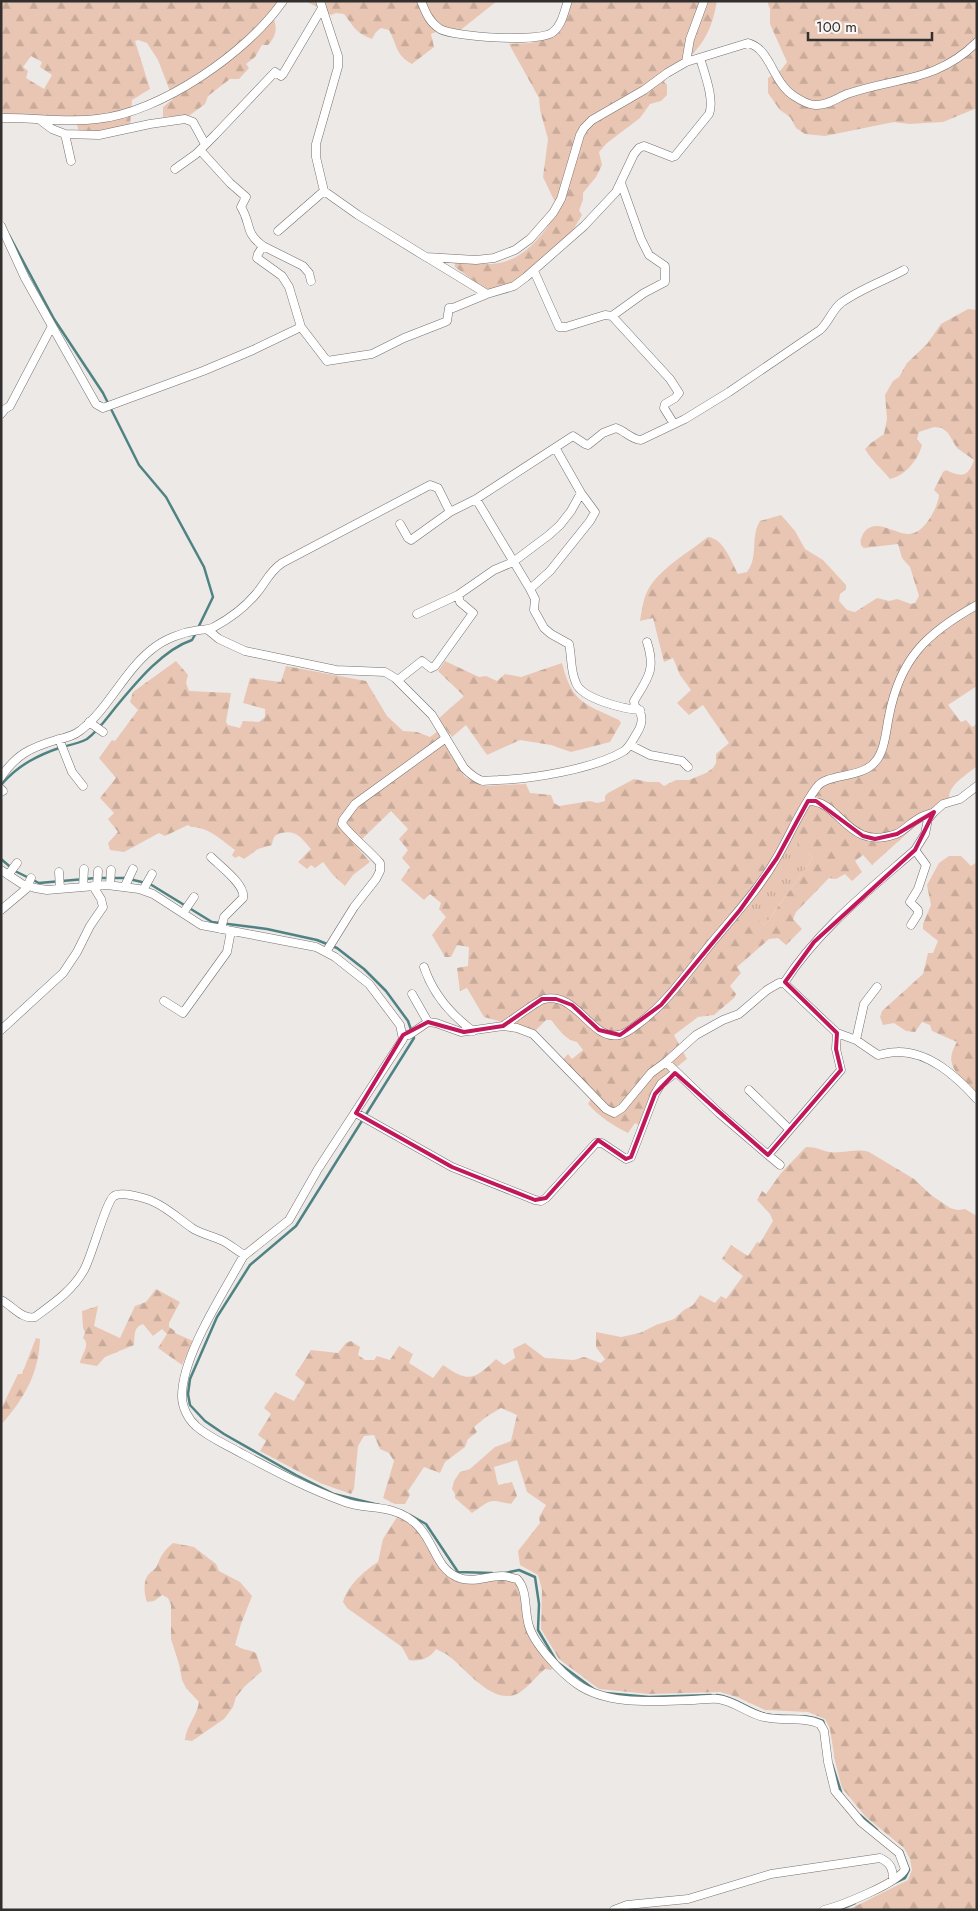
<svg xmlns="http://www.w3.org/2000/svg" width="978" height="1911" viewBox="0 0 978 1911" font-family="Jost,sans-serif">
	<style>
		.grass { fill: url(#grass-tufts) }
		.forest { fill: url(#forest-firs); fill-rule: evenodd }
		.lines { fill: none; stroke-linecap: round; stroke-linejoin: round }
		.stream { stroke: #4f8383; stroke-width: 2.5 }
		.street-casing { stroke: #75716f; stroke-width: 9 }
		.street { stroke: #fff; stroke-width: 8 }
		.marked { fill: none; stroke: #c2185b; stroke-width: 4; stroke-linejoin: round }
	</style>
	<defs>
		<pattern id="grass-tufts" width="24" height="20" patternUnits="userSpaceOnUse" patternTransform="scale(1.25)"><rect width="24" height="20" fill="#e9c6b3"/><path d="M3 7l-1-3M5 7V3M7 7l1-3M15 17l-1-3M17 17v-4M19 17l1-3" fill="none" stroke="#c8aa9a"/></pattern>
		<pattern id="forest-firs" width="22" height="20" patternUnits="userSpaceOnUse" patternTransform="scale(1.25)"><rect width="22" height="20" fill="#e9c6b3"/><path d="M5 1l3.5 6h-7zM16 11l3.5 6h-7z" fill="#c8aa9a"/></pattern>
	</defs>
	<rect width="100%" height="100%" fill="#ede9e7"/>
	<path class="grass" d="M789 833 813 858 765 925 741 909Z"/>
	<path class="forest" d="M1 1H280L272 13C277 27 278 34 268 45H262L255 57 246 64 249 68 239 79H230L208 96 205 104 190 115 163 117V107L173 99 158 60 147 43 138 40 135 41 150 89 132 100 130 126 98 133 79 132 75 117 5 115 1 110ZM31 56 42 62 40 67 52 75 44 89 26 78 28 71 23 67Z
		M306 1H497L453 36C446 34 438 30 431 34L434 47 412 64C395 55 397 44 389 30L381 28 376 32 372 39C356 33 354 27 344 14L336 13 331 15Z
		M571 1H717C710 41 696 53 666 77L664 82 667 85V95L661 101 650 104 640 118 607 143 599 152 602 165 596 177 583 193V200L579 210 582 215 573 230 531 270 509 286 486 290 455 267V262C467 262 479 264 491 264 523 263 546 233 560 206L554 200 543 177 548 139 540 110 539 98 509 44C523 43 549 44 558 31 563 22 567 11 571 1Z
		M767 1H977V108L943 122 909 124 894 122 825 136 805 134 796 128 790 117 780 110 768 93V78L781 70 787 62 770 24V9Z
		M968 309 977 310V686L948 705 961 722 966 720 972 727 977 724V766C967 775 949 784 949 798L926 821 922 820 872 865 863 855 855 861 862 872 852 881 845 874 836 879 829 878 796 912 793 919 802 929 786 945 778 938 769 939 737 967 741 973 730 986 736 994 734 998 714 1015 698 1017 674 1035 687 1059C661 1078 649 1094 639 1125L635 1123 628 1133C612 1125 600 1117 588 1104L591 1099 558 1065 568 1054 572 1059 583 1050 577 1042C566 1041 558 1028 551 1020H546L535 1031 484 1017 467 988 460 991 457 968 468 966 469 947 457 945 451 957H445L432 935 446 917 439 909 441 903 430 894 424 900 401 880 410 867 402 858 408 850 399 839 408 829 391 811 362 839 358 834 351 840 370 862 353 875 345 886 333 875 323 862 315 868 311 865 307 869 298 862 311 849C301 838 297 830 281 833 274 835 273 838 272 845L258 849 244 859 239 856 235 858 232 855 235 850C223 841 207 826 191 827L188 825 165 836 159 833 124 852 110 850 108 843 118 832 108 819 114 813 100 798 116 778 99 758 112 740 115 741 138 710 130 702 133 692 176 661 188 675 186 683 189 691 231 693 226 722 228 725 240 728 243 721 259 722 265 717V709L243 703 250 678 281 682 286 666 366 681 387 716 403 731 417 732 430 737 438 731 452 757 459 765 464 764 463 774 465 777 483 786 526 784 530 793 551 795 554 803 559 806 590 801 597 803 605 801V796L608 793 634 779 648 782H659L664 786 676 780H689L706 773 713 768 716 763V754L729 743 703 705 689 715 677 703 691 690 680 675 673 658 664 662 653 618 640 621C642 610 643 599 648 590 659 569 689 552 708 537 724 539 731 561 738 574L747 572C759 557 750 536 760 521L781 515 795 531 805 549 823 560 846 585V589L840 594 839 601 847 610 855 612 877 598 889 601 897 599 911 604 915 603 919 596 910 567 902 558 898 544 864 548 861 545C860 540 861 539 863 534 876 514 898 539 914 533 926 529 938 507 939 495L934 490 943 472 946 470C961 477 968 478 974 460L957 448 948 433 942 428 934 427 919 432 917 439 922 445C918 460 905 476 890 479 881 468 872 461 865 449L871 443 884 434 887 419 885 395 893 381 899 377 907 363 927 344 941 324ZM789 834 813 858 765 925 741 908Z
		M445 661 479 677 486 676 497 681 505 674 521 677 562 663C572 703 585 704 619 720L621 723 610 742 571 752 551 745 520 740 487 755 466 725 452 737 438 719 464 696 438 671Z
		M949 856H961L971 866 977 862V1092C967 1083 947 1070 952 1053 953 1049 955 1046 957 1042L932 1031 930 1025 922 1022 915 1032 906 1031 894 1023 883 1025 880 1017 882 1011 923 974 928 953H933L938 941 923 929V924L931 905 927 885 939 863Z
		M806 1147C817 1147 820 1150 829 1152 842 1154 855 1148 869 1152L914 1179 931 1195 950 1208 958 1210 965 1209 977 1216V1910H848L908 1880 912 1870 910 1859 904 1848 866 1817 842 1788 835 1761 830 1729 825 1719 808 1712 765 1710 737 1697 720 1692 649 1694 599 1689 559 1659 541 1629 542 1590 538 1575 520 1565 518 1551 540 1523 539 1517 546 1505 527 1492 517 1460 494 1467 498 1485 512 1482 517 1496 511 1504C488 1499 492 1499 472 1513L455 1498V1494L452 1489 454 1481 460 1472 470 1469 495 1447 511 1441 517 1415 501 1408 486 1417 474 1427 477 1432 468 1439 465 1447 445 1462 440 1473 424 1467 408 1491 410 1495 405 1504H395L383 1498 394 1461 389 1453 380 1449 374 1435 364 1436 358 1446 354 1489 351 1494 320 1483 260 1451 266 1441 258 1435 271 1414 264 1408 275 1392 294 1401 305 1383 295 1375 311 1350 338 1353 346 1343 351 1341 360 1347 358 1355 365 1360H374L377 1356 390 1360 399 1346 413 1354 409 1363 433 1378 443 1365C469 1383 474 1380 496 1359L504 1365 515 1358 513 1349 525 1343 545 1358 574 1360 584 1357 601 1363 605 1359 596 1347V1332L621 1337 640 1333 656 1325 674 1319 684 1310 693 1305 700 1295 715 1303 721 1296 726 1299 743 1276 722 1259 731 1245 748 1256 757 1242 760 1243 773 1221 770 1214 757 1200 762 1191 766 1194 781 1173Z
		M156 1289 180 1302 169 1323V1327L175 1331V1333L193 1341 182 1365 158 1348 167 1334 162 1329 153 1336 143 1324C133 1327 135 1336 134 1345L105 1357 97 1366 80 1363C81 1355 91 1345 83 1338L85 1332 83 1328 82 1311 98 1306 94 1326 120 1338 135 1306 146 1302Z
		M36 1338 40 1339C39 1374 23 1400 1 1425V1409L18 1374H22Z
		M397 1517H402L419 1530 442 1570 471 1583 503 1579 517 1583 523 1610 554 1667 551 1670 545 1669C537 1676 528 1687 519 1693 494 1707 467 1670 450 1657 446 1653 441 1652 436 1649 430 1658 421 1662 409 1660L402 1647 347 1608 343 1602C348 1585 364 1571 378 1562L383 1539Z
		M173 1543 194 1547 216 1564 219 1571 240 1582 252 1596 241 1624 235 1645C242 1650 248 1649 256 1653L262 1671 245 1686 236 1697 233 1707 224 1719 192 1741 185 1740C186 1726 197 1716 199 1702L186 1688 182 1680 179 1664 171 1639V1605L168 1598 162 1595 154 1601 147 1602C144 1594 143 1582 148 1575 151 1571 155 1570 157 1566 162 1554 163 1552 173 1543Z"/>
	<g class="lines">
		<path class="stream" d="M9 235 54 319 103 393 139 465 166 497 204 567 213 597 198 628
			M1 785C18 765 38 755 62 747 70 745 80 743 87 739 98 731 107 718 115 708 135 684 162 650 192 640L196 633
			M1 859 15 871 39 883 96 878H125L150 884 212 922 267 929 317 940 337 948 364 969 386 991 408 1021 414 1038 296 1226 250 1265 217 1317 190 1379 188 1394 190 1405 205 1421 224 1434 296 1475 334 1494 379 1505
			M410 1515 426 1524 458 1572 492 1573
			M505 1573 519 1570 535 1577 539 1604 538 1630 557 1662 595 1690
			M605 1693 649 1697 711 1695
			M717 1695C735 1697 748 1709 765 1714 784 1719 804 1712 823 1721L824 1724
			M832 1764 841 1792
			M860 1815 877 1830
			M894 1883 905 1878 909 1870 902 1851
			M839 1910 855 1903"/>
		<defs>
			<path id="street" d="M320 1 338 56V67L316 144V157L324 191 358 215 426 257 476 260 494 258 515 250 530 239 553 213 561 199 580 135 584 128 592 120 644 90 667 73 686 62 748 43C771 49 772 82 794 96 800 100 808 105 815 105 827 106 837 98 847 94 896 77 937 82 977 42
				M421 1C426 13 429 22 440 29 454 37 541 43 553 32 562 25 564 12 568 1
				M686 62 690 39 704 1
				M1 118C33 117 65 123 97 119 160 113 248 52 283 1
				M40 120 52 129 65 134 99 135 150 124 185 119 193 122 205 144
				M65 134 71 161
				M200 150 230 183 246 197 241 207C252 225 244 232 263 246L258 254 257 258 282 276 289 287 301 327
				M175 169 196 154 215 135 275 72 281 76 283 74 322 8
				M1 226 25 278 52 326
				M278 231 324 191
				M263 246 303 266 309 273 311 281
				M428 258 487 294 514 286 526 277 584 226 616 192 634 154 639 148 644 146 672 157 675 156 709 114C715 100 704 72 700 58
				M534 271 559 327H566L605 315 612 316 670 379 679 393 675 398 665 404 664 408 674 424
				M612 316 644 293 665 282V266L649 255 641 239 621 183
				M1 414 5 409 10 406 52 326 96 404 103 408 203 371 253 350 301 327 327 361 372 354 404 338 445 322 447 321 449 308H453L487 294
				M476 499 530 589 535 599 534 610 544 628 551 634 569 644C572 657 570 670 576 683 582 699 624 709 640 710
				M400 524 408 538 411 540 450 512
				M530 589 550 571 590 521 595 512 581 493 556 449
				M417 614 458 595 494 570 513 562 549 535 560 525 571 511 581 493
				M208 630 219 639 245 651 336 670 385 672 395 678 432 715 464 768C469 773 475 779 483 781 487 781 493 780 498 780 532 779 594 769 624 751 630 747 633 739 637 733 643 723 644 714 635 706L634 701C648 678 656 670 647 642
				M398 680 422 661 431 668 435 666 473 613 460 602 458 595
				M89 722 103 732
				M59 739 72 772 83 786
				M630 745 650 755 682 761 688 767
				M1 777C17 754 30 748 56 740 65 738 74 736 81 730 109 708 123 673 151 650 164 639 183 632 199 630 205 629 209 630 214 627 229 619 245 607 256 594 266 582 269 572 282 563L430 485 438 488 450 512 476 499 573 436 585 444 588 445 603 433 616 428C625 431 632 440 641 440L685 419 729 392 820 330C829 322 832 310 841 303 860 289 884 281 904 270
				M1 789 3 791
				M808 801C841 800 847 852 896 834 904 831 910 823 918 819 922 816 927 815 932 813
				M211 857C220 866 246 885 243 898L224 917 221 929
				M1 870 22 884 35 888 47 890 107 885 139 889 153 894 201 925 316 947 335 957 369 984 400 1025 403 1039 318 1169 289 1220 245 1255C238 1252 231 1245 223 1241 213 1236 201 1234 192 1228 179 1219 169 1209 154 1202 146 1198 121 1191 114 1196 106 1201 92 1256 84 1270 72 1291 54 1303 35 1317 22 1320 13 1306 1 1300
				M59 872 60 889
				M8 875 17 863
				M110 885 111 870
				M97 886 98 871
				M125 886 133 869
				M83 887 84 869
				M143 890 152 874
				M1 910 26 889 31 878
				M183 913 194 897
				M911 925 918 914V910L910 902 918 889 926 865 915 850
				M326 952 354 907 376 879 380 871V863C369 850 353 838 342 824L343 820 355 804 446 738
				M424 967C433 994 450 1014 473 1031
				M784 983C818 930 868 891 915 850L925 834 928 819 934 812 943 804 960 799 977 786
				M412 994 428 1022
				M164 1001 183 1013 227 952 231 931
				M503 1026C511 1021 537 1001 544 999 578 992 591 1041 619 1035 625 1034 633 1028 638 1024 671 1000 692 965 719 934 739 910 760 887 776 859 790 836 800 809 817 787 827 773 861 779 875 762 885 751 886 730 889 716 900 658 927 633 977 605
				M1 1030 63 973 77 952 90 926 103 907 101 899 93 886
				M403 1035H409L428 1022 436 1023 461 1032 503 1026 517 1028 533 1034 606 1109 614 1113 622 1108 651 1073 666 1062 696 1035 723 1020 739 1014 767 990 779 983H784L837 1033 856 1040 878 1055C884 1054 891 1052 897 1052 929 1051 957 1077 977 1099
				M856 1040 864 1004 877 987
				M666 1062 719 1113 768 1155 841 1070 836 1049 837 1033
				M749 1090 789 1129
				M356 1113 452 1167 535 1200 541 1201 546 1198 596 1143H602L626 1159 631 1157 655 1094 661 1084 675 1073
				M768 1155 780 1165
				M244 1255C224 1292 182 1355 182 1396 182 1407 188 1419 196 1426 208 1437 225 1444 239 1452 273 1470 308 1489 345 1502 360 1508 378 1506 393 1511 436 1524 429 1565 457 1577 472 1584 486 1576 502 1576 507 1576 512 1578 517 1579 528 1590 524 1611 529 1626 534 1644 561 1673 577 1684 608 1706 656 1701 692 1700 701 1700 710 1698 718 1699 735 1701 748 1714 764 1717 783 1722 802 1716 820 1724L824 1731 828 1762 835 1791 861 1822 899 1853 905 1869C899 1883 840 1906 824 1910
				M614 1910 627 1905 688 1899 771 1874 880 1858C891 1863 893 1869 893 1880"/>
		</defs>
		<use href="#street" class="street-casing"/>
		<use href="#street" class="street"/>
	</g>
	<path class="marked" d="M808 801H816L863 836 875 839 897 834 934 812 915 850 814 942 785 982 837 1033 836 1049 841 1070 768 1155 675 1073 655 1094 631 1157 626 1159 598 1140 546 1198 535 1200 452 1167 356 1113 403 1035 428 1022 464 1032 503 1026 542 999H556L572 1005 599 1030 620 1035 661 1005 740 910 777 858Z"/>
	<rect width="978" height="1911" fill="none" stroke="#31302f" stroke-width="5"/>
	<path d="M808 32v8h124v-8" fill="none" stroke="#31302f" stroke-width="2.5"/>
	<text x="816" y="32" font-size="15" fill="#31302f" stroke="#fbf6f4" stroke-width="4" paint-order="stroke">100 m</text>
</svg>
